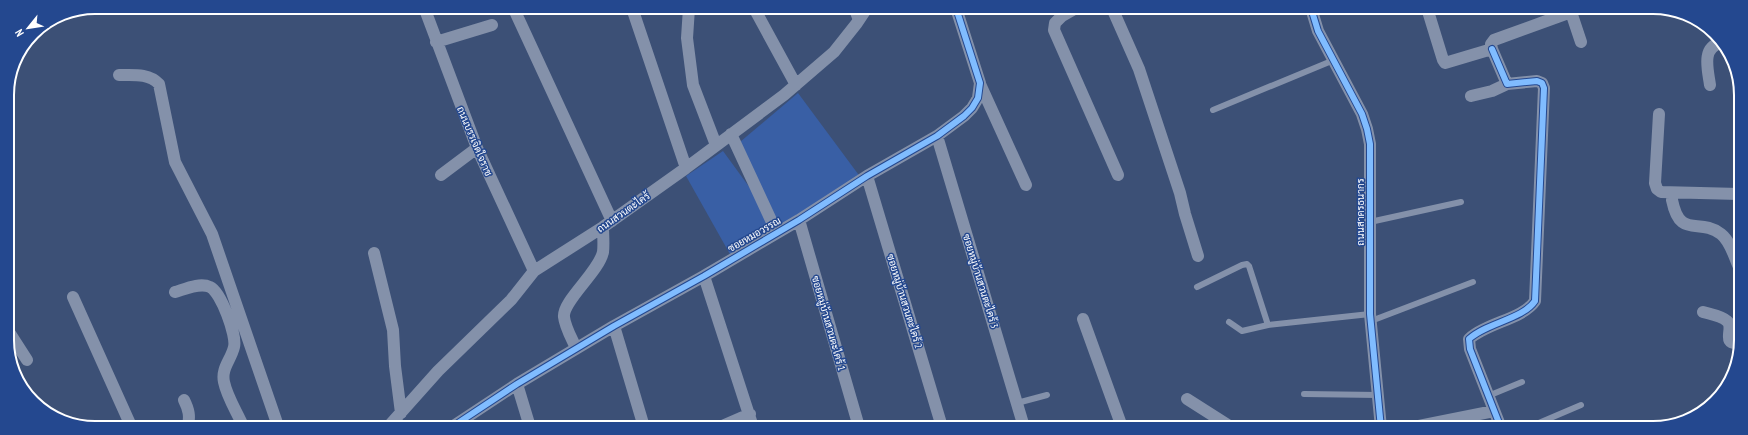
<svg xmlns="http://www.w3.org/2000/svg" width="1748" height="435" viewBox="0 0 1748 435" font-family="'PT Sans Narrow',Sarabun,sans-serif">
	<style>
		.green { fill: #395fa5 }
		.lines { fill: none; stroke-linecap: round; stroke-linejoin: round }
		.lane { stroke: #8491aa; stroke-width: 6 }
		.street { stroke: #8491aa; stroke-width: 12 }
		.cycleway-casing { stroke: #24488f; stroke-width: 8 }
		.cycleway { stroke: #80bcff; stroke-width: 6 }
		.labels { text-anchor: middle; stroke-width: 3; stroke-linejoin: round; paint-order: stroke }
		.street-label { font-size: 10px; fill: #fff; stroke: #24488f }
		.rim { fill: none; stroke: #fff; stroke-width: 2 }
	</style>
	<rect width="100%" height="100%" fill="#3c5076"/>
	<path class="green" d="M798 93 861 178 731 256 686 176 723 151 777 225 740 142Z"/>
	<g class="lines">
		<path class="lane" d="M851 8 857 23
			M1213 110 1334 60
			M1370 222 1461 202
			M1197 287 1242 265 1247 264 1249 266 1268 325 1370 314
			M1371 321 1473 282
			M1229 322 1242 331 1268 325
			M1304 394 1378 395
			M1488 396 1522 382
			M1017 403 1047 395
			M1527 428 1581 405"/>
		<path class="street" d="M424 7 477 148 534 271
			M513 7 612 221
			M632 8 686 168
			M689 8 687 38 693 85 716 145
			M754 8 796 85
			M1076 8 1062 16 1055 23 1054 30 1118 175
			M1112 8 1139 69 1180 193 1185 214 1198 256
			M1311 8 1318 31 1362 114 1367 129 1370 144V314L1381 428
			M1427 8 1443 60 1445 63 1492 49 1491 44 1494 40 1571 12
			M1570 9 1581 42
			M436 42 492 25
			M1492 49 1507 84 1537 81 1542 83 1544 88 1535 301C1523 319 1486 323 1469 339L1470 349 1501 428
			M119 75C133 75 149 73 159 84L175 162 212 234 278 426
			M980 84 1026 185
			M1710 85C1708 70 1701 47 1721 43
			M1471 96 1492 91 1507 84
			M1659 114 1655 183 1657 189 1661 192 1739 194
			M731 134 777 233
			M937 136 1024 427
			M441 175 477 148
			M867 176 942 427
			M1672 200C1680 240 1699 217 1721 234 1731 242 1734 257 1739 267
			M799 220 859 427
			M374 253 393 330 395 366 401 413
			M704 276 753 427
			M175 292C185 289 200 282 210 287 221 292 237 336 234 347 231 360 221 368 224 382 227 397 237 412 243 426
			M73 297 131 426
			M1703 312C1710 314 1722 316 1727 321 1735 328 1720 345 1739 343
			M1083 319 1122 427
			M614 326 644 427
			M9 332 27 360
			M576 348C572 339 565 327 564 317 562 301 599 272 603 252 604 244 603 235 603 227
			M517 384 530 427
			M1187 399 1231 427
			M184 400C189 410 190 416 188 426
			M388 427 438 371 511 300 534 271 603 227 686 168 784 95 834 52 857 23 867 8
			M452 427 517 384 614 326 704 276 799 220 867 176 937 136 964 116 972 108 978 98 980 83 956 8
			M720 427 750 414
			M1409 428 1494 411"/>
		<defs>
			<path id="cycleway" d="M1311 8 1318 31 1362 114 1367 129 1370 144V314L1381 428
				M1492 49 1507 84 1537 81 1542 83 1544 88 1535 301C1523 319 1486 323 1469 339L1470 349 1501 428
				M452 427 517 384 614 326 704 276 799 220 867 176 937 136 964 116 972 108 978 98 980 83 956 8"/>
		</defs>
		<use href="#cycleway" class="cycleway-casing"/>
		<use href="#cycleway" class="cycleway"/>
	</g>
	<g class="labels">
		<g class="street-label">
			<text transform="translate(475 141) rotate(67)" y="4">ถนนบรรเจิดใจราช</text>
			<text transform="translate(623 212) rotate(-35)" y="4">ถนนสวนตะไคร้</text>
			<text transform="translate(1360 212) rotate(-90)" y="4">ถนนสาครธนากร</text>
			<text transform="translate(754 234) rotate(-30)" y="4">ซอยหมอวรรณ</text>
			<text transform="translate(981 281) rotate(73)" y="4">ซอยหมู่บ้านสวนตะไคร้ 3</text>
			<text transform="translate(905 301) rotate(73)" y="4">ซอยหมู่บ้านสวนตะไคร้ 2</text>
			<text transform="translate(829 323) rotate(74)" y="4">ซอยหมู่บ้านสวนตะไคร้ 1</text>
		</g>
	</g>
	<path d="M0 0H1748V435H0ZM95 14H1653A81 81 0 0 1 1734 95V340A81 81 0 0 1 1653 421H95A81 81 0 0 1 14 340V95A81 81 0 0 1 95 14Z" fill="#24488f" fill-rule="evenodd"/>
	<path class="rim" d="M95 14H1653A81 81 0 0 1 1734 95V340A81 81 0 0 1 1653 421H95A81 81 0 0 1 14 340V95A81 81 0 0 1 95 14Z"/>
	<g transform="translate(28 28) rotate(240)" stroke="#24488f" stroke-width="3" paint-order="stroke">
	<path d="M0-3L7 15L0 10L-7 15Z" fill="#ffffff"/>
	<text y="-6" font-size="11" font-weight="bold" text-anchor="middle" fill="#ffffff">N</text>
	</g>
</svg>
